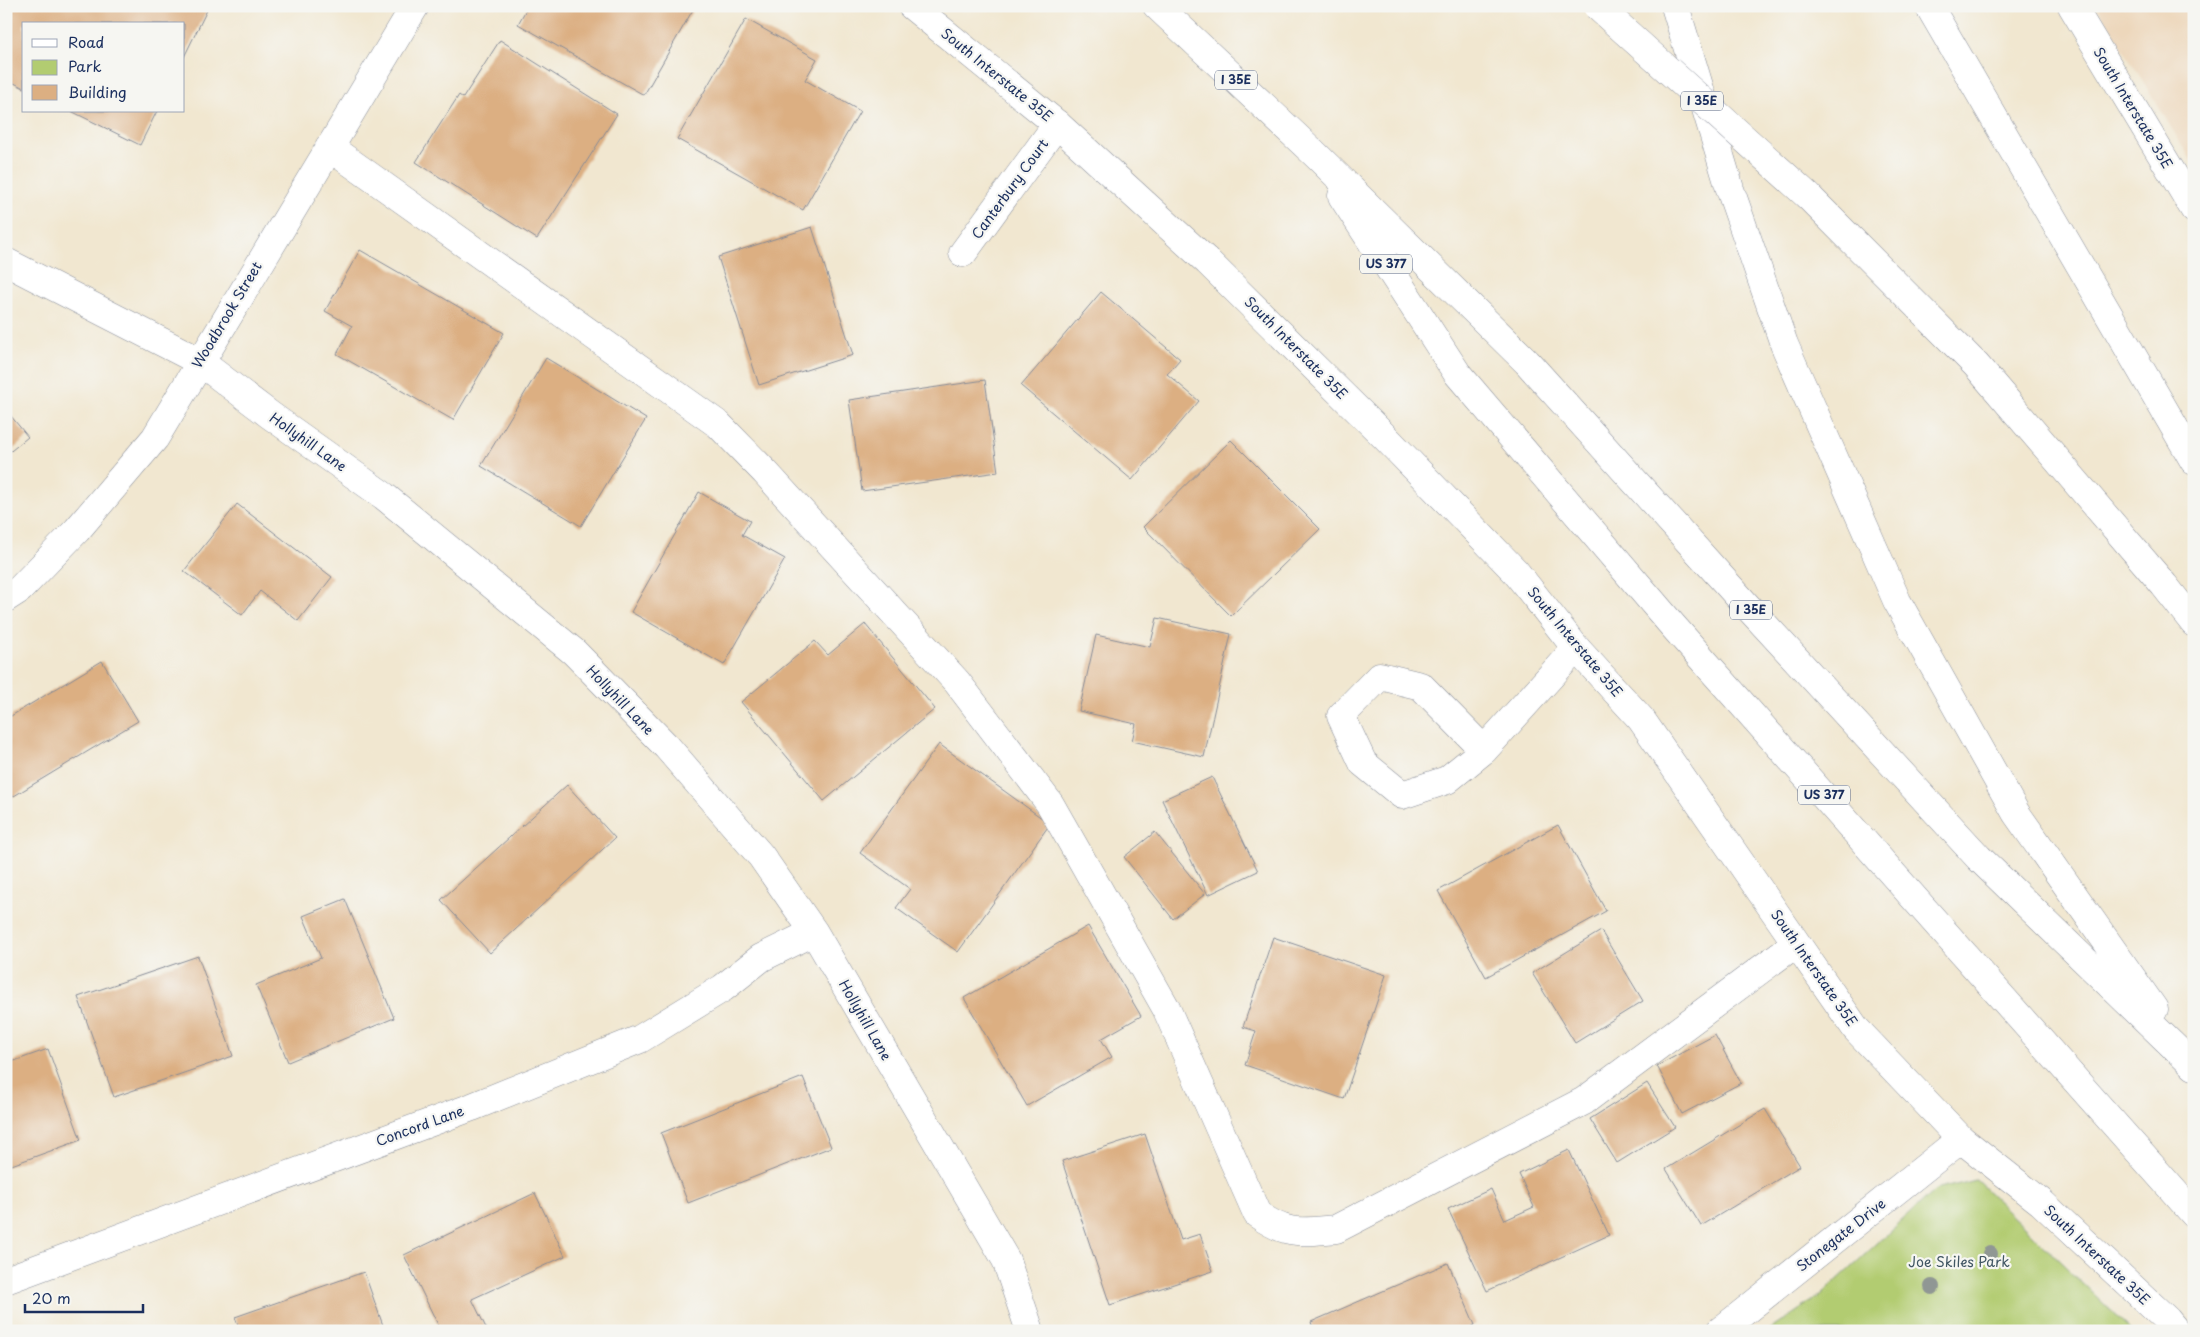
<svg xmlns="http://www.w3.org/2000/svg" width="2200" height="1337" viewBox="0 0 2200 1337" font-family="'Playpen Sans',sans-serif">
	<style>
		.built { fill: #edd7bb }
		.green { fill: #b2cc71; stroke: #667e68 }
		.building { fill: #dcaf82 }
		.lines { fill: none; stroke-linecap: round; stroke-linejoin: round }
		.minor-casing { stroke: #868b97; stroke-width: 29 }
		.major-casing { stroke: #868b97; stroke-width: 29 }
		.highway-casing { stroke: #868b97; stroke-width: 29 }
		.minor { stroke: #fff; stroke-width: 28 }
		.major { stroke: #fff; stroke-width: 28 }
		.highway { stroke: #fff; stroke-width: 28 }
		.highway-bridge-casing { stroke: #868b97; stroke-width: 29; stroke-linecap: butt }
		.highway-bridge { stroke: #fff; stroke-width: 28 }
		.tree { fill: #909794 }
		.labels { text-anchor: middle; stroke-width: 4.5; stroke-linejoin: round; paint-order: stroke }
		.shield { fill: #f6f6f2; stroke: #5d6b8a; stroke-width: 1 }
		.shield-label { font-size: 12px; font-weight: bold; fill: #1b2f5e }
		.street-label { font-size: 14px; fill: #1b2f5e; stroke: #f6f6f2 }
		.park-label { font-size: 14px; fill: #415663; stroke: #f6f6f2 }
	</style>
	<rect width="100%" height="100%" fill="#f6f6f2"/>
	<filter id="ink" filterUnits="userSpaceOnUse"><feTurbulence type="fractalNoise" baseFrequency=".02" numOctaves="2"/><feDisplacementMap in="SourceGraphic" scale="10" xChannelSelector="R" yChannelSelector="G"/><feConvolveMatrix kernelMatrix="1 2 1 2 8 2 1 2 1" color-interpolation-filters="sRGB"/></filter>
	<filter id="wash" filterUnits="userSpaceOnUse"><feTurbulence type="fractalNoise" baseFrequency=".0096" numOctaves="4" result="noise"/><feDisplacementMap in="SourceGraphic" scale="20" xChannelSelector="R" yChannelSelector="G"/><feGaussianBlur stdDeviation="1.12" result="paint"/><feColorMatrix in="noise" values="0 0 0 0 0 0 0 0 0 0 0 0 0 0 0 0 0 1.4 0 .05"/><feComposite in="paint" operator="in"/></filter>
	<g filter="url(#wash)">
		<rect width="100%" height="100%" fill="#f1e7d0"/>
		<path class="built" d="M2097 6H2194V165Z"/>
		<path class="green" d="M1976 1180 2132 1331H1768L1821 1295 1935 1190Z"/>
		<g id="blocks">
			<path class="building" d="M6 6H209L184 57V24H24V88L6 79Z
				M528 6H695L644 95 518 24Z
				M746 19 817 59 805 80 860 111 803 210 677 139Z
				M500 40 617 114 537 239 416 162 459 95 463 98Z
				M71 111H157L140 145Z
				M812 227 853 355 759 385 718 257Z
				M360 250 504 333 453 420 337 354 352 326 325 311Z
				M1101 292 1180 359 1167 374 1199 401 1132 480 1021 386Z
				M546 358 646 419 581 526 481 466Z
				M985 380 998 472 862 491 849 400Z
				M6 410 28 437 6 455Z
				M1231 440 1320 529 1231 616 1143 527Z
				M699 492 750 521 742 535 785 559 724 665 631 612Z
				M237 504 332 577 298 621 260 591 242 615 184 571Z
				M1157 618 1231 634 1204 757 1132 741 1136 724 1079 711 1096 635 1150 647Z
				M865 624 935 709 824 801 741 702 815 641 828 655Z
				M102 661 138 721 9 799 6 795V719Z
				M939 744 1050 824 958 952 896 908 910 889 860 853Z
				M1212 777 1258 871 1208 895 1162 800Z
				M567 785 615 838 490 953 441 900Z
				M1558 825 1606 911 1486 977 1438 891Z
				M1155 832 1205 894 1173 919 1124 857Z
				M345 899 394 1018 288 1062 256 985 321 958 303 916Z
				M1088 926 1141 1016 1101 1039 1112 1057 1027 1106 964 998Z
				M1601 931 1643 1001 1575 1043 1532 973Z
				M1273 937 1386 975 1344 1099 1245 1065 1256 1031 1243 1027Z
				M198 956 233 1056 114 1097 78 997Z
				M1715 1035 1741 1083 1682 1114 1657 1066Z
				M48 1049 81 1140 6 1167V1064Z
				M803 1077 831 1147 688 1203 661 1133Z
				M1647 1083 1675 1127 1617 1163 1590 1119Z
				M1765 1109 1800 1166 1701 1226 1666 1169Z
				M1145 1134 1181 1240 1200 1234 1213 1271 1110 1305 1062 1161Z
				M1569 1150 1609 1235 1487 1291 1448 1209 1491 1189 1505 1220 1534 1207 1519 1174Z
				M535 1193 565 1256 472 1299 487 1330 441 1331 404 1255Z
				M1448 1263 1475 1325 1462 1331H1314L1311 1322Z
				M364 1272 385 1331H240L235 1317Z"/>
		</g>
	</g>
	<g filter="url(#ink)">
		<use href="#blocks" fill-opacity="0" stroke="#868b97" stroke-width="1"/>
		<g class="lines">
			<defs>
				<path id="minor" d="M329 147 719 425 765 472 957 682 1050 804 1166 1008 1257 1214C1288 1236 1300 1232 1336 1229L1584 1101 1795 944
					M963 253 1057 124
					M6 262 199 361 270 415 384 496 574 652 667 747 761 856 814 932 1006 1260 1030 1331
					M6 598 20 589 77 530 155 438 415 6
					M1380 676 1421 686 1484 750 1447 780 1402 795 1363 763 1341 716Z
					M1484 750 1576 648
					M6 1280 472 1107 640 1039 723 988 761 958 814 932
					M1720 1331 1961 1139"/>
				<path id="major" d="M912 6 1057 124 1208 262 1385 437 1515 571 1576 648 1641 719 1856 1029 1961 1139 2041 1202 2167 1320 2176 1331
					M2072 6 2194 209"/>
				<path id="highway" d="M1157 6 1316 155 1527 362 1747 606 1979 858 2194 1066
					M1675 6 1730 189 1784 344 1897 601 2016 813 2154 1009
					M1929 6 2194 461
					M1342 196 1457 373 1673 626 2194 1214
					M1808 196 1976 365 2164 585 2194 623"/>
			</defs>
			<use href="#minor" class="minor-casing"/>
			<use href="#major" class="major-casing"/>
			<use href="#highway" class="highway-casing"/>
			<use href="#minor" class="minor"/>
			<use href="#major" class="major"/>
			<use href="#highway" class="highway"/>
			<defs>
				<path id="highway-bridge" d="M1597 6 1808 196"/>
			</defs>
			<use href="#highway-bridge" class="highway-bridge-casing"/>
			<use href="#highway-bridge" class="highway-bridge"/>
		</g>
		<g class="tree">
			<circle cx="1990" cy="1254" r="8"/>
			<circle cx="1932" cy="1287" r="8"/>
		</g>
	</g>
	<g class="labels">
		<g class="shield">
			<rect x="1215" y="70.5" width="42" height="19" rx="4"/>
			<rect x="1681" y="91.5" width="42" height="19" rx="4"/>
			<rect x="1360" y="254.5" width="52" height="19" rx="4"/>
			<rect x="1730" y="600.5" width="42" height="19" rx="4"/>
			<rect x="1798" y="785.5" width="52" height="19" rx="4"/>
		</g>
		<g class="shield-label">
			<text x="1236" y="84">I 35E</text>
			<text x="1702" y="105">I 35E</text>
			<text x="1386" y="268">US 377</text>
			<text x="1751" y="614">I 35E</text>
			<text x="1824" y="799">US 377</text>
		</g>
		<g class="street-label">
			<text transform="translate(997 75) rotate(39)" y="5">South Interstate 35E</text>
			<text transform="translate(2133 108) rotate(59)" y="5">South Interstate 35E</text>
			<text transform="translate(1010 189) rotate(-54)" y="5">Canterbury Court</text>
			<text transform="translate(227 315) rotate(-59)" y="5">Woodbrook Street</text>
			<text transform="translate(1296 348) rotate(45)" y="5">South Interstate 35E</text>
			<text transform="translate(308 442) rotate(35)" y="5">Hollyhill Lane</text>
			<text transform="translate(1575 642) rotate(50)" y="5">South Interstate 35E</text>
			<text transform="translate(620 700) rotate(46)" y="5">Hollyhill Lane</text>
			<text transform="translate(1814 968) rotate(55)" y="5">South Interstate 35E</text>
			<text transform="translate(865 1020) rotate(60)" y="5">Hollyhill Lane</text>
			<text transform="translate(420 1126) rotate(-20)" y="5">Concord Lane</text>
			<text transform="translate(1841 1235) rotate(-38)" y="5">Stonegate Drive</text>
			<text transform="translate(2097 1255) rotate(43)" y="5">South Interstate 35E</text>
		</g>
		<g class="park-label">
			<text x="1959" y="1267">Joe Skiles Park</text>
		</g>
	</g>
	<rect width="2200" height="1337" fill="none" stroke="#f6f6f2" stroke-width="25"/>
	<rect x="22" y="22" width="162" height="90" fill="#f6f6f2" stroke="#9ea6b7"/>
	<rect x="32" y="39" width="25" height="8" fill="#ffffff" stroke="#9ea6b7"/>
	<text x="68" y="48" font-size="15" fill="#1b2f5e">Road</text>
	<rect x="32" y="60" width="25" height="15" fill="#b2cc71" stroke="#9ea6b7"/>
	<text x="68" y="72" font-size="15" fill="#1b2f5e">Park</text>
	<rect x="32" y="85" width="25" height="15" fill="#dcaf82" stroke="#9ea6b7"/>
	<text x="68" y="98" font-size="15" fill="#1b2f5e">Building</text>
	<path d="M25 1304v8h118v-8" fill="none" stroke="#1b2f5e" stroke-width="2.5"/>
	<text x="32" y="1304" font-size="15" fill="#1b2f5e" stroke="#f6f6f2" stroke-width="4" paint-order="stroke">20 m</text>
</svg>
